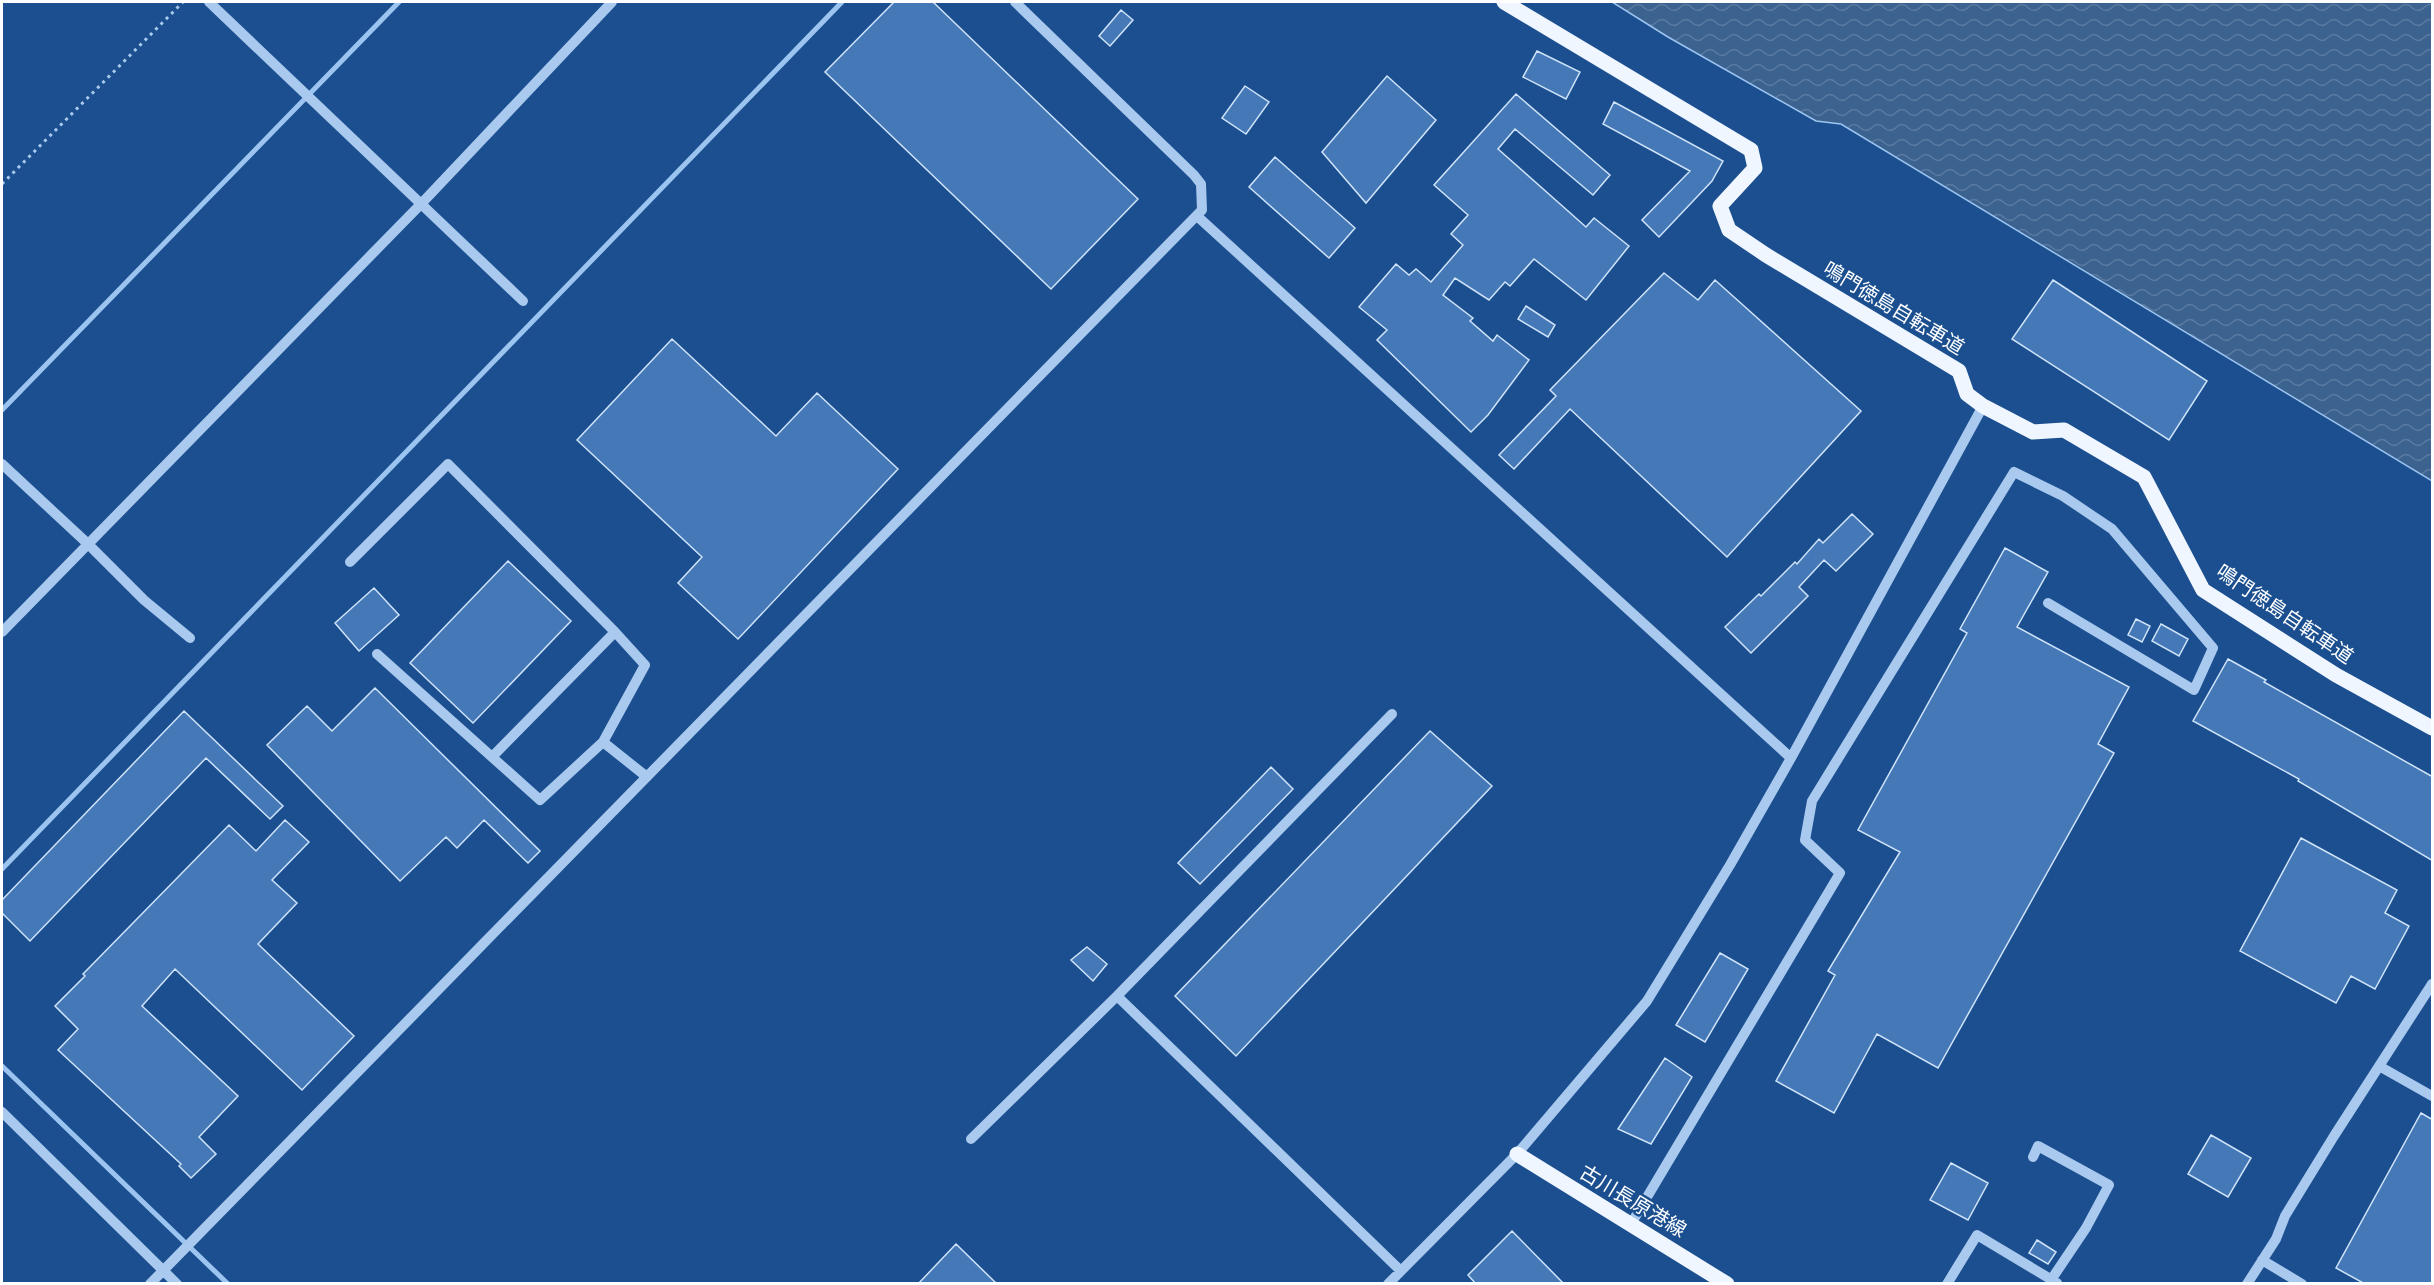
<svg xmlns="http://www.w3.org/2000/svg" width="2434" height="1285" viewBox="0 0 2434 1285" font-family="Ubuntu,'Noto Sans JP',sans-serif">
	<style>
		.water { fill: url(#water-waves); stroke: #9cc4f0; stroke-width: 1.5 }
		.lines { fill: none; stroke-linecap: round; stroke-linejoin: round }
		.stream { stroke: #9cc4f0; stroke-width: 5 }
		.building { fill: #4478b7; stroke: #cfe3fa; stroke-width: 1.5 }
		.path { stroke: #a9c9ee; stroke-width: 3; stroke-dasharray: 3 4.5; stroke-linecap: butt }
		.minor { stroke: #a9c9ee; stroke-width: 10 }
		.major { stroke: #f0f6ff; stroke-width: 15 }
		.labels { text-anchor: middle; stroke-width: 5; stroke-linejoin: round; paint-order: stroke }
		.street-label { font-size: 20px; fill: #fff; stroke: #1b4f8f }
	</style>
	<defs>
		<pattern id="water-waves" width="16" height="10" patternUnits="userSpaceOnUse" patternTransform="scale(1.5)"><rect width="16" height="10" fill="#3c6290"/><path d="M0 5q4-4 8 0t8 0" fill="none" stroke="#597aa1"/></pattern>
	</defs>
	<rect width="100%" height="100%" fill="#1b4f8f"/>
	<path class="water" d="M1612 2H2432V481L1841 124 1816 121 1668 37Z"/>
	<g class="lines">
		<path class="stream" d="M2 410 399 2
			M2 869 842 2
			M2 1066 228 1284"/>
	</g>
	<path class="building" d="M894 2H933L1138 199 1051 289 825 72Z
		M1121 10 1133 20 1110 46 1099 36Z
		M1537 51 1580 72 1566 99 1523 77Z
		M1387 76 1436 120 1366 203 1322 152Z
		M1245 86 1269 102 1246 134 1222 118Z
		M1516 94 1610 175 1593 195 1515 129 1498 149 1586 227 1594 218 1629 246 1586 300 1534 259 1510 286 1505 282 1489 300 1455 278 1443 295 1473 318 1470 321 1493 341 1497 335 1529 360 1488 415 1471 432 1377 340 1387 330 1359 307 1396 264 1409 275 1416 269 1431 282 1463 245 1451 234 1468 215 1434 185Z
		M1614 102 1723 161 1712 181 1659 237 1642 220 1690 171 1603 124Z
		M1275 157 1355 228 1329 258 1249 187Z
		M1664 273 1698 300 1715 280 1861 411 1727 557 1570 409 1514 469 1499 455 1556 396 1550 390Z
		M2053 280 2207 381 2169 440 2012 339Z
		M1526 306 1555 325 1548 337 1518 319Z
		M672 339 776 436 817 393 898 469 738 639 678 583 702 557 577 440Z
		M1852 514 1873 534 1836 571 1824 560 1799 587 1808 596 1751 653 1725 627 1759 594 1761 596 1795 562 1797 564 1819 539 1823 543Z
		M2005 548 2048 572 2017 627 2129 687 2098 744 2114 753 1938 1068 1877 1034 1834 1113 1776 1081 1835 975 1828 971 1900 852 1858 830 1967 633 1960 629Z
		M508 561 571 621 473 723 410 663Z
		M374 588 399 615 359 651 335 623Z
		M2136 619 2150 626 2142 642 2128 635Z
		M2161 624 2188 639 2179 656 2152 641Z
		M2228 659 2266 680 2264 682 2433 777V861L2298 781 2299 779 2193 721Z
		M375 688 540 851 528 863 484 820 457 848 446 837 400 881 267 745 307 706 332 731Z
		M184 711 283 806 270 819 206 758 30 941 2 913V900Z
		M1430 731 1492 786 1236 1056 1175 996Z
		M1271 767 1293 789 1200 884 1178 863Z
		M285 820 309 842 272 880 297 903 258 944 354 1036 302 1090 175 969 142 1006 238 1096 199 1137 216 1154 191 1178 179 1166 181 1164 58 1050 78 1029 55 1006 85 976 83 974 229 825 256 851Z
		M2301 838 2397 890 2385 913 2409 926 2375 989 2351 976 2336 1003 2240 951Z
		M1087 947 1107 964 1093 981 1071 960Z
		M1720 953 1748 969 1705 1042 1676 1025Z
		M1665 1058 1692 1077 1651 1144 1618 1129Z
		M2421 1113 2433 1120V1284H2365L2336 1268Z
		M2211 1135 2251 1158 2228 1197 2188 1174Z
		M1951 1163 1988 1183 1968 1220 1930 1200Z
		M1512 1231 1564 1284H1476L1468 1275Z
		M2037 1240 2056 1252 2048 1264 2029 1253Z
		M956 1244 997 1284H918Z"/>
	<g class="lines">
		<path class="path" d="M2 184 183 2"/>
		<path class="minor" d="M209 2 523 301
			M1197 216 1791 758
			M2 464 87 543 144 600 190 638
			M350 562 448 464 615 632
			M2 632 421 204 612 2
			M377 654 540 800 603 742 647 777
			M1392 714 1117 996 1401 1271
			M492 757 615 632 645 665 603 742
			M2379 1066 2432 1096
			M2 1112 177 1284
			M971 1139 1117 996
			M2033 1157 2038 1146 2109 1185 2086 1228 2051 1280
			M1631 1224 1840 873 1805 840 1812 801 2014 472 2063 496 2112 529 2213 648 2194 690 2048 603
			M2262 1260 2302 1284
			M150 1284 1202 210 1201 184 1194 175 1015 2
			M1388 1284 1517 1154 1647 1001 1730 865 1791 758 1983 406
			M1947 1284 1977 1235 2057 1283
			M2247 1284 2276 1239 2285 1216 2334 1136 2432 984"/>
		<path class="major" d="M1504 2 1751 150 1755 168 1720 206 1729 230 1766 255 1959 371 1967 394 1983 406 2033 432 2064 430 2144 477 2203 590 2336 675 2432 728
			M1517 1154 1727 1284"/>
	</g>
	<g class="labels">
		<g class="street-label">
			<text transform="translate(1894 308) rotate(31)" y="7">鳴門徳島自転車道</text>
			<text transform="translate(2285 614) rotate(34)" y="7">鳴門徳島自転車道</text>
			<text transform="translate(1633 1201) rotate(31)" y="7">古川長原港線</text>
		</g>
	</g>
	<rect width="2434" height="1285" fill="none" stroke="#ffffff" stroke-width="6"/>
</svg>
